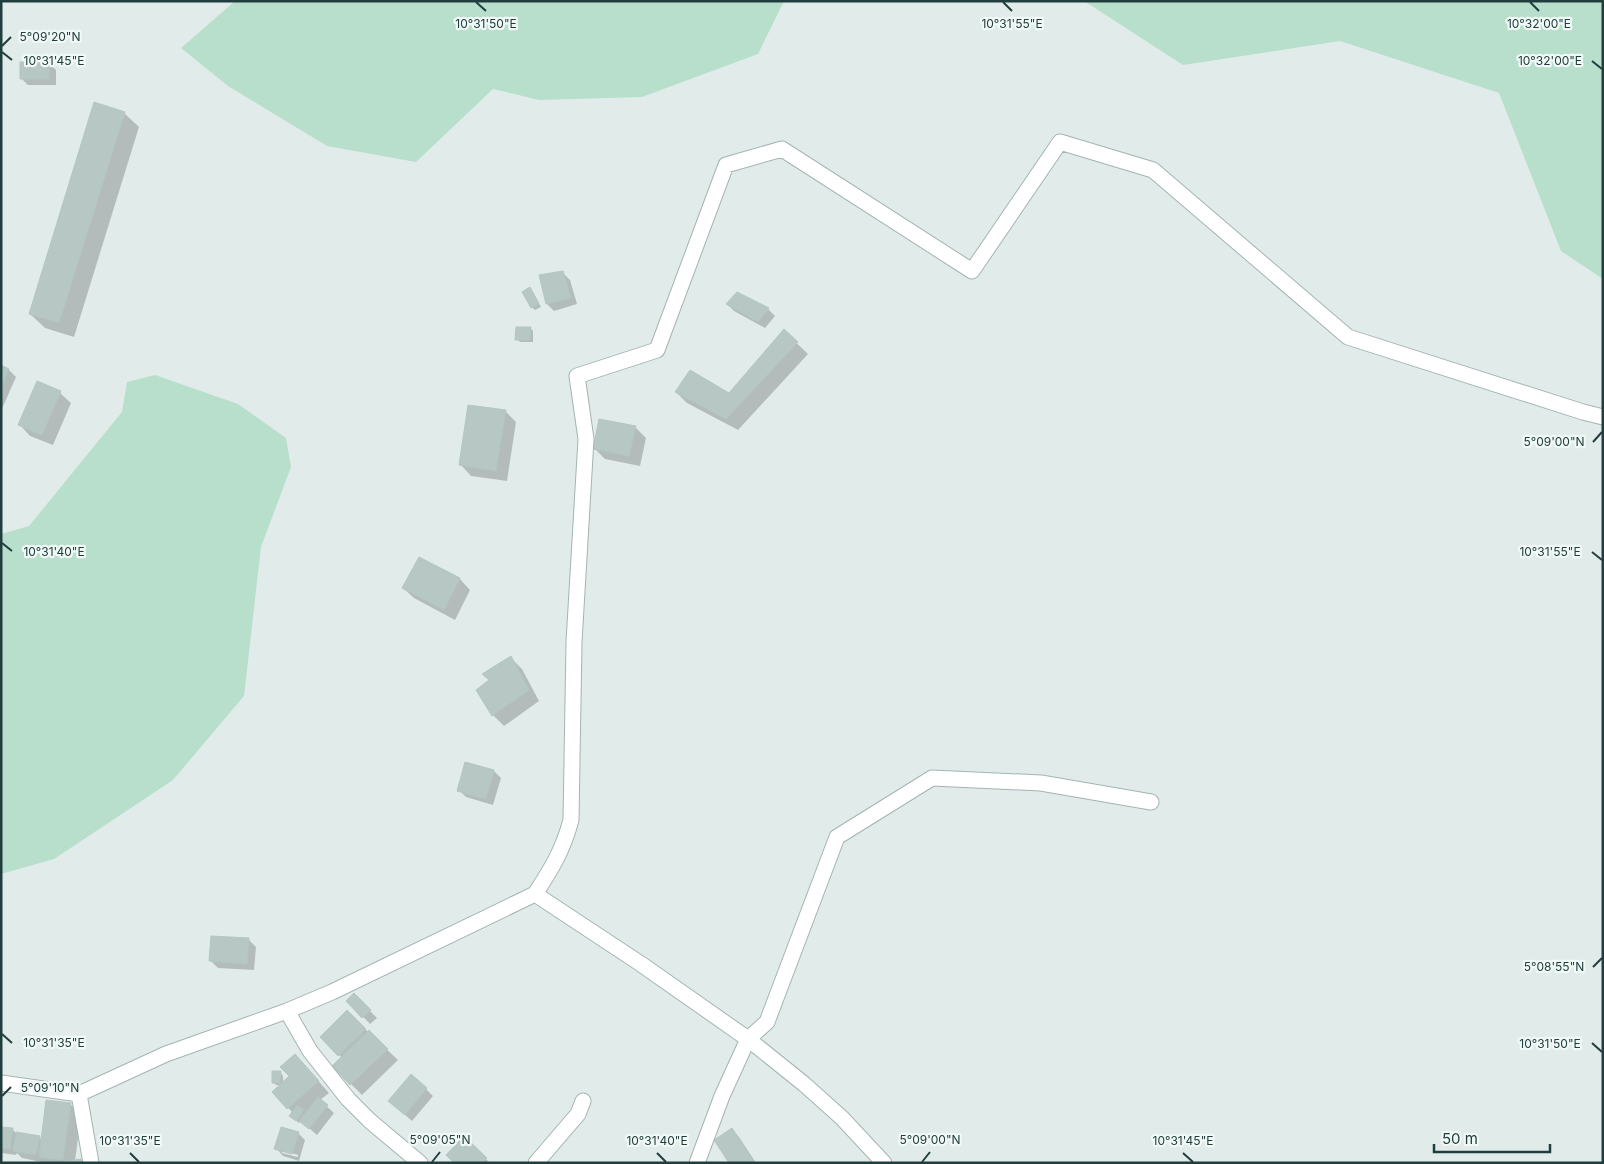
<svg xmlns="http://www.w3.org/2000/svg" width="1604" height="1164" viewBox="0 0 1604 1164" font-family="Inter,sans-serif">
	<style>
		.green { fill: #b8dfcc }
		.shadow { fill: #0003; fill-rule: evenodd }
		.building { fill: #b6c7c4; stroke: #b3c6c3 }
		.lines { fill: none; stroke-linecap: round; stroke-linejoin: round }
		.street-casing { stroke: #a3b4b3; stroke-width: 17 }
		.street { stroke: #fff; stroke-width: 15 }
		.ticks { fill: none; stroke: #203e3d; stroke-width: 2 }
		.ticks-label { font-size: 12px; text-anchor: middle; fill: #203e3d; stroke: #f1f9f7; stroke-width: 4.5; stroke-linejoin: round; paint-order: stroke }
	</style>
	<rect width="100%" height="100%" fill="#e1ecea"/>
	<path class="green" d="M235 1H784L758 54 642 97 539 100 493 89 416 162 327 146 228 86 181 48Z
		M1084 1H1603V279L1561 251 1499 93 1340 41 1183 65Z
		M155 375 238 404 286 438 291 467 261 547 244 696 173 780 54 859 1 874V534L29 526 122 412 127 382Z"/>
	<path class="shadow" d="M49 63 56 70V85H28L21 78Z
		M124 113 139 127 74 337 45 328 30 314Z
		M563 273 570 280 577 304 554 311 547 304Z
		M533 292 541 307 535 310 532 307Z
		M737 293 768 309 775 316 765 328 734 311 727 304Z
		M530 328 533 331V342H520L517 339Z
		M784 331 808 354 738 430 687 403 676 392 729 395Z
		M1 367 9 370 16 377 1 411Z
		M60 393 71 403 53 445 30 436 20 425Z
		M505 411 516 422 507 481 471 476 461 465Z
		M635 427 646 438 640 466 605 459 594 448Z
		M419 558 460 579 470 590 455 620 414 598 403 588Z
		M511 658 522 669 539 701 504 726 493 715 478 690 490 681Z
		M466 763 494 771 501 778 493 805 466 797 459 790Z
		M249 940 256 947 254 970 218 968 211 961Z
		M354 995 377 1018 370 1024 348 1001Z
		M347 1012 398 1060 362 1095 333 1066 342 1058 322 1037Z
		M305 1066 329 1093 320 1100 334 1113 317 1135 301 1121 299 1123 294 1119 293 1113 273 1092 281 1085H276L273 1082 280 1072 283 1076V1083Z
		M426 1089 433 1096 412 1121 397 1108Z
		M70 1104 81 1115 75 1161 81 1160 83 1163H46L22 1158 17 1153 16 1155 1 1153V1128L12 1129 16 1133 39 1137 42 1140Z
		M732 1130 739 1137 756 1163H730Z
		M298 1133 305 1140 299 1161 283 1156 276 1148ZM282 1150 298 1155V1157L282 1153Z
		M464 1138 490 1163H456Z"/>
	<path class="building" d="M20 62H49V79H20Z
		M94 102 125 112 59 323 29 314Z
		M563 271 571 298 546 304 539 275Z
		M530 287 539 304 531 308 522 292Z
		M737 292 769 308 758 322 726 304Z
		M516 327H531L530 340H515Z
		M784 329 798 342 726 419 675 392 690 370 729 393Z
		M1 365 9 369 1 388Z
		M37 381 61 391 42 435 18 425Z
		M468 405 506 410 496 471 459 465Z
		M599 419 636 426 629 456 593 449Z
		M419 557 460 578 444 610 402 588Z
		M511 656 529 690 492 716 476 690 489 680 482 674Z
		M465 762 494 770 486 799 457 791Z
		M211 936 249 938 247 964 209 961Z
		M354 993 371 1010 362 1018 346 1001Z
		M347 1010 366 1029 338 1056 320 1037Z
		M369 1030 388 1049 350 1085 332 1066Z
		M295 1054 319 1081 287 1109 272 1092 289 1076 280 1067Z
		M272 1071H281L280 1083H272Z
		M411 1074 427 1088 405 1115 388 1101Z
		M318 1097 328 1105 309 1129 299 1121Z
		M46 1100 71 1103 63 1160 39 1157Z
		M297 1105 304 1110 296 1121 289 1116Z
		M1 1127 13 1128 10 1149 1 1148Z
		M281 1127 299 1132 292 1154 274 1149Z
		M732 1128 754 1162 753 1163H729L714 1140Z
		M16 1132 40 1136 36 1155 13 1151Z
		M464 1136 487 1158 482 1163H454L446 1155Z
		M81 1159V1163H50Z"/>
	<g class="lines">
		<defs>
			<path id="street" d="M535 894C552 868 563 850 571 820L574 642 586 439 577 376 657 350 726 165 782 149 972 271 1060 142 1153 170 1348 337 1583 412 1603 417
				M287 1011 310 1051 348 1099 370 1121 420 1163
				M1 1083 79 1094 166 1054 287 1011 332 992 535 894 641 964 748 1039 767 1022 837 837 932 778 1041 783 1151 802
				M79 1094 91 1163
				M536 1163 578 1114 583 1101
				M697 1163 722 1096 748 1039 804 1084 842 1118 884 1163"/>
		</defs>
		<use href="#street" class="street-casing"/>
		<use href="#street" class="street"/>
	</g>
	<path class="ticks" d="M476 2 486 11M1003 2 1012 11M1530 2 1539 11M2 46 11 37M2 52 12 60M1592 61 1602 69M1593 442 1602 432M2 543 12 551M1592 552 1602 560M1593 967 1602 958M2 1034 12 1043M1592 1043 1602 1052M2 1096 11 1087M130 1153 139 1162M657 1153 666 1162M1183 1153 1193 1162M432 1162 440 1152M922 1162 930 1152"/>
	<g class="ticks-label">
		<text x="486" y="28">10°31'50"E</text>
		<text x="1012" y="28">10°31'55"E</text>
		<text x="1539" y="28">10°32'00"E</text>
		<text x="50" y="41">5°09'20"N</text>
		<text x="54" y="65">10°31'45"E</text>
		<text x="1550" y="65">10°32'00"E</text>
		<text x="1554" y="446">5°09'00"N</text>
		<text x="54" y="556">10°31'40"E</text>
		<text x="1550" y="556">10°31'55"E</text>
		<text x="1554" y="971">5°08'55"N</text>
		<text x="54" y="1047">10°31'35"E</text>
		<text x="1550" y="1048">10°31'50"E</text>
		<text x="50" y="1092">5°09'10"N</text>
		<text x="440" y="1144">5°09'05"N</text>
		<text x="930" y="1144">5°09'00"N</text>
		<text x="130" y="1145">10°31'35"E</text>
		<text x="657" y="1145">10°31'40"E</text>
		<text x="1183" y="1145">10°31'45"E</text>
	</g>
	<rect width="1604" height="1164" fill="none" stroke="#203e3d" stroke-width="5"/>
	<path d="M1434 1144v8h116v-8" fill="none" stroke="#203e3d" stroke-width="2.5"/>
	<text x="1442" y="1144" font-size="15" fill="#203e3d" stroke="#f1f9f7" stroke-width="4" paint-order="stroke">50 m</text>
</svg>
